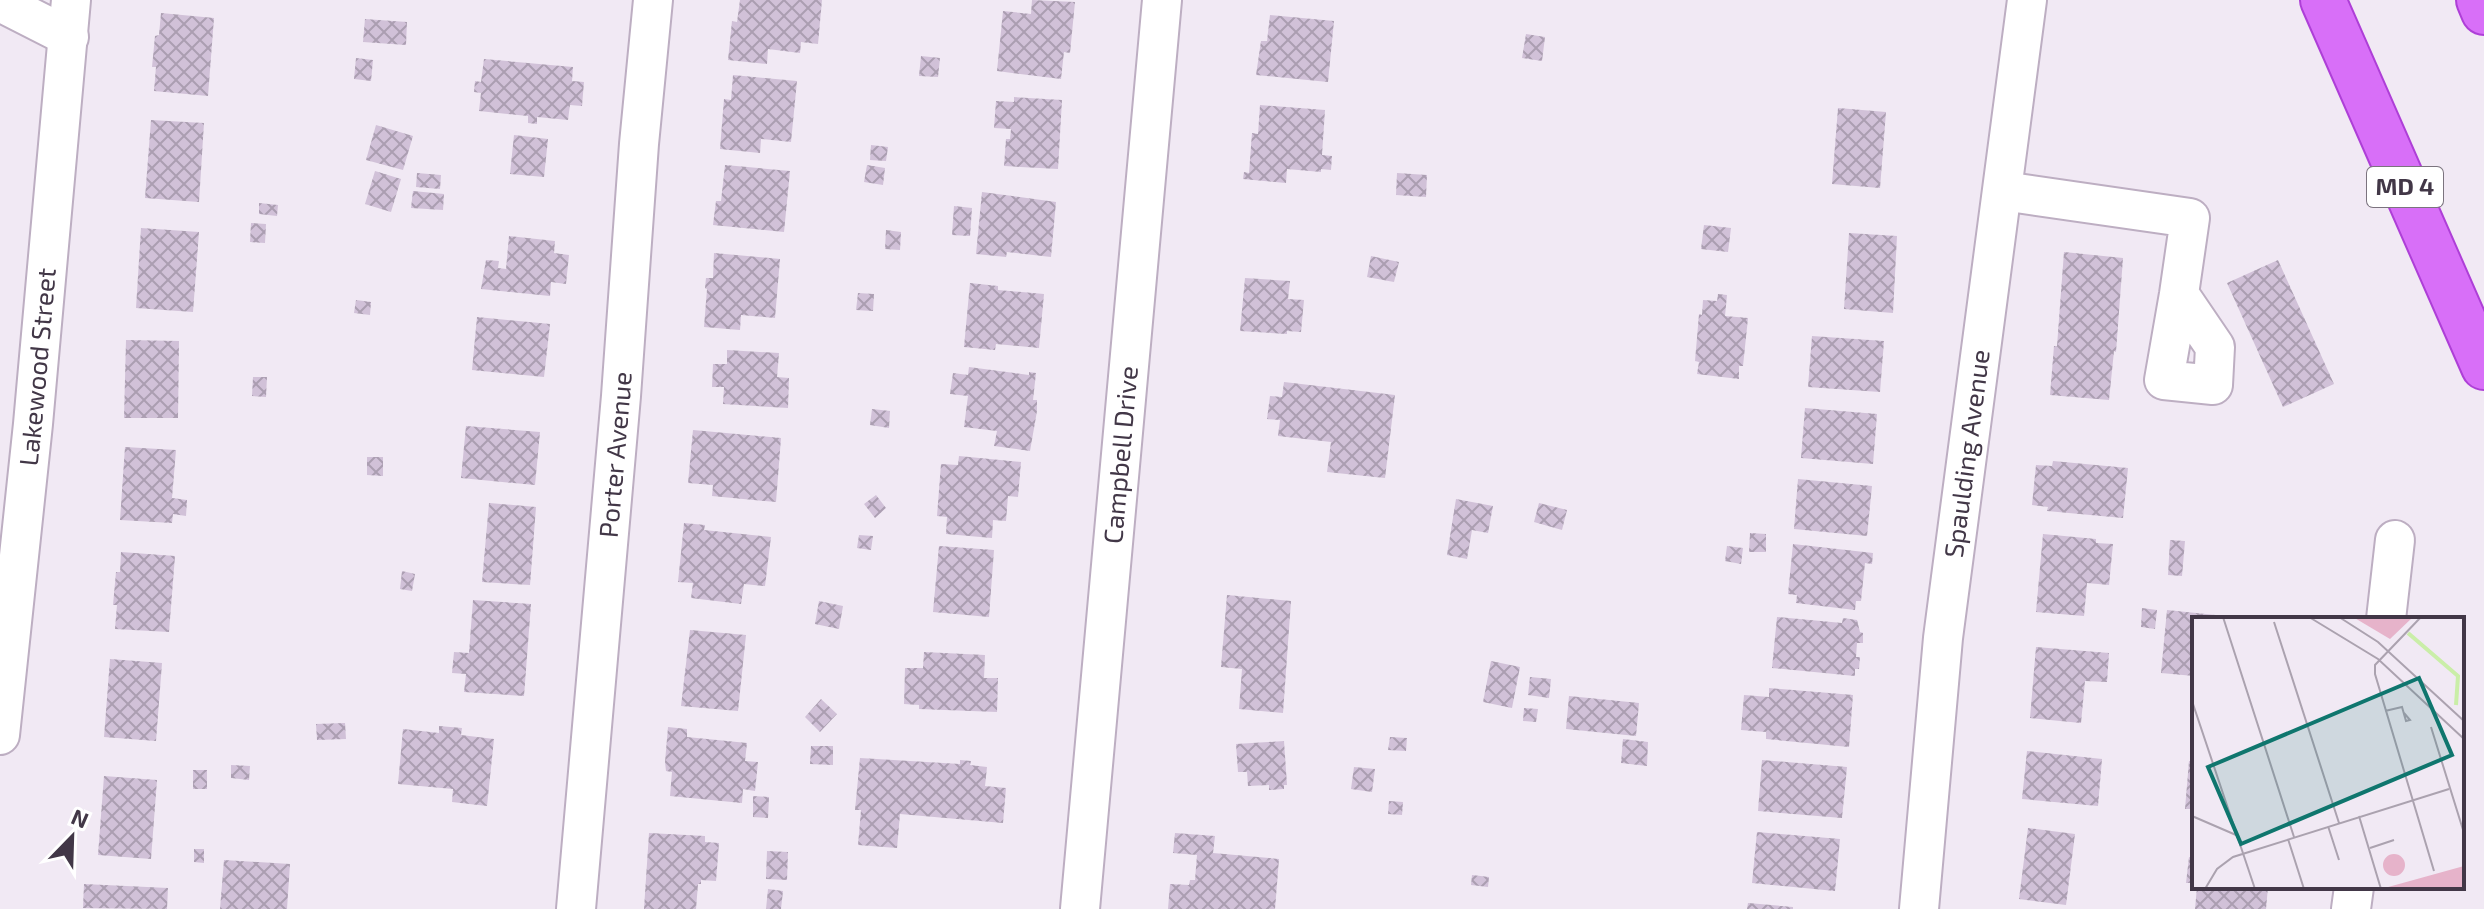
<svg xmlns="http://www.w3.org/2000/svg" width="2484" height="909" viewBox="0 0 2484 909" font-family="'Exo 2',sans-serif">
	<style>
		.building { fill: url(#building-cross-hatch) }
		.lines { fill: none; stroke-linecap: round; stroke-linejoin: round }
		.minor-casing { stroke: #bdaec2; stroke-width: 42 }
		.highway-casing { stroke: #ae3fd7; stroke-width: 48 }
		.minor { stroke: #fff; stroke-width: 38 }
		.highway { stroke: #d86ff8; stroke-width: 44 }
		.labels { text-anchor: middle; stroke-width: 6; stroke-linejoin: round; paint-order: stroke }
		.shield { fill: #fff; stroke: #7b737e; stroke-width: 2 }
		.shield-label { font-size: 24px; font-weight: bold; fill: #423747 }
		.street-label { font-size: 26px; fill: #423747; stroke: #fff }
		.inset-river { fill: none; stroke: #caeea8; stroke-width: 4 }
		.inset-road { fill: none; stroke: #aba2af; stroke-width: 2 }
		.view { fill: #0f766e; fill-opacity: 0.15; stroke: #0f766e; stroke-width: 4 }
		.inset-edge { fill: none; stroke: #423747; stroke-width: 4 }
	</style>
	<defs>
		<pattern id="building-cross-hatch" width="8" height="8" patternUnits="userSpaceOnUse" patternTransform="scale(2)"><rect width="8" height="8" fill="#d1c1d8"/><path d="M0 0l8 8M0 8l8-8" fill="none" stroke="#ab9eb1"/></pattern>
	</defs>
	<rect width="100%" height="100%" fill="#f1e9f4"/>
	<path class="building" d="M740 0H822L818 44 801 42 800 53 768 49 767 64 728 60 732 21 737 22Z
		M1032 0 1075 2 1070 53 1064 52 1061 79 997 71 1003 11 1031 14Z
		M161 13 214 18 208 96 154 91 156 67H152L155 36 159 35Z
		M1270 15 1334 21 1328 82 1256 75 1261 41H1267Z
		M365 19 407 22 406 45 363 42Z
		M1526 34 1545 37 1542 61 1522 58Z
		M921 56 940 58 938 77 919 76Z
		M356 58 373 60 371 81 354 79Z
		M484 59 573 67 572 81 584 82 582 106 570 105 568 120 537 117V124L528 123V116L479 111 481 93 474 92 475 81 481 82Z
		M733 75 797 81 791 142 761 139 760 153 720 149 724 99 731 100Z
		M1014 97 1062 100 1058 169 1004 166 1006 139H1010L1011 129 994 128 996 101 1014 102Z
		M1260 105 1325 110 1322 155 1332 156 1331 170 1321 169V172L1287 169 1286 183 1243 179 1244 172 1249 173 1252 133 1258 134Z
		M1838 108 1886 112 1880 188 1832 184Z
		M151 120 204 123 199 202 145 198Z
		M376 125 413 136 403 170 366 160Z
		M514 135 548 139 544 177 510 174Z
		M871 145 888 147 886 161 870 160Z
		M725 165 790 171 784 232 713 225 716 201H721Z
		M867 165 885 168 883 185 864 182Z
		M375 171 401 179 391 212 365 204Z
		M417 173 441 175 440 189 416 187Z
		M1397 173 1427 175 1426 197 1396 195Z
		M413 191 444 194 443 210 411 208Z
		M982 192 1056 202 1051 257 1007 252 1006 257 976 254Z
		M259 203 278 205 277 216 259 214Z
		M954 206 972 208 970 236 952 235Z
		M251 223 266 224 265 243 250 242Z
		M1704 225 1731 228 1728 252 1701 249Z
		M141 228 199 232 193 312 136 308Z
		M886 230 901 232 900 250 885 249Z
		M1849 233 1897 236 1893 313 1844 309Z
		M509 236 555 241 554 253 569 255 566 284 551 282 550 296 481 289 486 260 499 261 498 268 506 269Z
		M2064 252 2123 258 2116 352 2114 351 2109 400 2050 395 2054 346H2057Z
		M714 253 780 259 775 318 741 315 740 330 704 327 707 289 705 288 706 278H713Z
		M1371 256 1399 262 1394 282 1367 277Z
		M2278 260 2334 384 2283 407 2227 283Z
		M1245 278 1290 281 1288 299 1304 300 1301 332 1287 331V334L1240 331Z
		M970 283 998 286V290L1044 294 1039 348 996 344 995 350 964 347Z
		M858 293 874 294 873 311 856 310Z
		M1718 294 1727 295 1725 316 1748 318 1743 366H1739V379L1697 374 1699 362 1695 361 1699 314 1702 315 1703 300 1717 301Z
		M356 300 371 302 370 315 354 313Z
		M477 317 550 324 544 377 472 370Z
		M1812 336 1884 341 1880 392 1808 387Z
		M126 340 179 341 178 418H124Z
		M727 350 779 353 777 377 789 378 788 408 723 404 724 387H712L713 364H727Z
		M969 367 1029 375V372L1036 373 1033 400H1037V411L1030 451 994 446 997 431 964 427 968 396 950 394 953 373 968 375Z
		M253 377H267L266 397 252 396Z
		M1284 382 1395 395 1385 478 1327 472 1331 442 1278 436 1280 420 1267 419 1270 396 1282 397Z
		M1805 408 1877 414 1873 464 1801 458Z
		M872 409 890 411 889 428 870 425Z
		M466 426 540 432 535 485 461 478Z
		M693 430 781 438 776 502 712 496 713 485 688 483Z
		M125 447 176 450 172 498 187 500 186 516 173 514 172 523 120 520Z
		M959 456 1021 462 1018 497 1008 496 1006 521 993 520 992 538 946 534 947 517 937 516 941 464 958 465Z
		M367 457H383V476L367 475Z
		M2053 461 2128 468 2123 518 2047 511 2048 507 2032 505 2036 465 2052 466Z
		M1798 479 1872 486 1867 536 1794 529Z
		M876 495 886 508 875 518 864 504Z
		M1456 499 1493 506 1488 533 1472 530 1467 559 1447 555Z
		M489 503 536 507 530 585 482 582Z
		M1539 503 1567 510 1562 530 1534 522Z
		M684 523 705 525 704 530 771 537 765 586 744 584 741 604 691 598 693 583 678 582Z
		M1750 533 1766 534V552H1749Z
		M2043 534 2096 539V543L2113 544 2109 585 2087 583 2084 616 2036 612Z
		M859 535 873 536 871 550 857 548Z
		M2170 540 2185 541 2182 576 2168 575Z
		M1793 544 1873 553 1872 564 1865 563 1861 601H1856L1855 610 1796 603 1797 595 1788 594Z
		M939 546 994 550 989 617 933 612Z
		M1727 546 1743 548 1741 564 1725 561Z
		M121 552 175 556 169 632 115 629 117 605H113L116 572H120Z
		M402 571 415 574 412 591 400 589Z
		M1227 595 1291 601 1283 713 1239 709 1242 669 1221 667Z
		M473 600 531 604 524 696 464 692 466 674 452 673 454 652 469 653Z
		M819 601 843 606 839 629 815 624Z
		M2142 608 2157 610 2155 629 2141 627Z
		M2167 610 2235 617V619H2194V676L2161 673Z
		M1777 617 1842 623 1843 618 1857 620 1860 632 1863 633V643H1857L1856 657H1860L1859 669H1855V676L1772 668Z
		M690 630 746 635 738 711 681 706Z
		M2036 647 2109 653 2107 682 2085 681 2081 723 2030 718Z
		M924 652 985 655 984 678H998L997 712 919 709V705L904 704 905 668H923Z
		M110 659 162 663 156 741 104 737Z
		M1491 661 1520 667 1512 708 1483 702Z
		M1530 677 1551 679 1549 698 1528 695Z
		M1769 688 1853 695 1849 747 1766 739V732L1741 730 1744 695 1769 697Z
		M1569 696 1639 703 1636 736 1566 729Z
		M821 699 837 714 820 732 805 717Z
		M1524 708 1538 709 1536 722 1523 721Z
		M2192 718H2194V745H2190Z
		M345 723 346 739 317 740 316 724Z
		M439 726 462 728 461 735 494 739 487 806 452 802 453 789 398 784 403 729 439 733Z
		M668 727 687 729V737L747 743 745 761 758 762 755 791 743 789 742 803 670 796 672 772 666 771 665 762Z
		M1390 737 1407 738 1406 751 1388 750Z
		M1623 739 1648 742 1647 766 1621 763Z
		M1284 741 1287 785H1284V789L1269 790V785L1248 786 1247 772H1238L1236 744Z
		M811 746H833V765L810 764Z
		M2027 751 2102 759 2098 806 2022 799Z
		M860 758 960 764V760L971 761 970 765 987 767 985 786 1006 788 1003 823 900 814 897 848 858 845 861 810H855Z
		M1762 760 1847 767 1842 818 1758 811Z
		M2189 761H2194V809H2185Z
		M231 765 250 766 249 780 231 778Z
		M1354 767 1375 769 1372 792 1351 789Z
		M193 770H207V789H193Z
		M104 776 157 780 151 859 98 855Z
		M753 796 769 797 768 818 753 817Z
		M1389 801 1403 802 1402 815 1388 814Z
		M2028 828 2075 834 2066 905 2019 899Z
		M1757 832 1840 839 1835 891 1752 883Z
		M649 833 705 836V842L719 843 716 881 701 880V884H698L696 909H644Z
		M1175 833 1215 836 1213 853 1279 859 1275 909H1168L1170 884 1189 885 1190 880H1195L1197 855 1173 853Z
		M194 849H204V863L194 862Z
		M767 851 788 852 787 880 766 879Z
		M2189 857 2194 858V883H2186Z
		M224 860 290 864 287 909H220Z
		M1472 875 1489 877 1488 887 1471 885Z
		M84 884 168 888 167 909 83 908Z
		M2197 887H2268L2266 909H2195Z
		M768 889 783 891 781 909H766Z
		M1748 903 1793 907V909H1747Z"/>
	<g class="lines">
		<defs>
			<g id="minor">
				<path d="M0 2 69 37"/>
				<path d="M2003 191 2190 218 2179 294 2164 380 2213 385 2215 347 2179 294"/>
				<path d="M2386 619 2395 540"/>
				<path id="s1" d="M0 735 33 424 71 0"/>
				<path id="s2" d="M576 909 621 396 639 144 653 0"/>
				<path id="s3" d="M1080 909 1162 0"/>
				<path id="s4" d="M1919 909 1943 638 2027 0"/>
				<path d="M2351 909 2354 887"/>
			</g>
			<path id="highway" d="M2323 0 2484 367
				M2479 0 2484 12"/>
		</defs>
		<use href="#minor" class="minor-casing"/>
		<use href="#highway" class="highway-casing"/>
		<use href="#minor" class="minor"/>
		<use href="#highway" class="highway"/>
	</g>
	<g class="labels">
		<rect class="shield" x="2367" y="167" width="76" height="40" rx="6"/>
		<g class="shield-label">
			<text x="2405" y="195">MD 4</text>
		</g>
		<g class="street-label">
			<text dy="9" stroke="none"><textPath href="#s1" startOffset="370">Lakewood Street</textPath></text>
			<text dy="9" stroke="none"><textPath href="#s4" startOffset="458">Spaulding Avenue</textPath></text>
			<text dy="9" stroke="none"><textPath href="#s2" startOffset="456">Porter Avenue</textPath></text>
			<text dy="9" stroke="none"><textPath href="#s3" startOffset="456">Campbell Drive</textPath></text>
		</g>
	</g>
	<g transform="translate(2192 617)">
		<rect width="272" height="272" fill="#f1e9f4"/>
		<path d="M161 0H221L198 22Z" fill="#e6b3ca"/>
		<path d="M191 248a11 11 0 1 1 22 0a11 11 0 1 1-22 0ZM272 249V272H189Z" fill="#e6b3ca"/>
		<path class="inset-river" d="M216 16 266 59 264 88"/>
		<path class="inset-road" d="M31 0 102 220M117 0 186 42 272 122M147 0 186 25 272 104M229 0 183 48V57L242 254M82 5 147 206M0 84 63 272M193 94 210 90 214 104 218 103 212 96M239 110 272 216M0 199 44 218M167 199 189 272M136 209 147 243M96 222 112 272M178 231 202 223M13 272 25 252 41 240 257 172"/>
		<path class="view" d="M227 61 260 138 49 227 16 150Z"/>
		<rect width="272" height="272" class="inset-edge"/>
	</g>
	<g transform="translate(72 837) rotate(23)" stroke="#ffffff" stroke-width="6" paint-order="stroke">
	<path d="M0-6L14 30L0 20L-14 30Z" fill="#423747"/>
	<text y="-12" font-size="22" font-weight="bold" text-anchor="middle" fill="#423747">N</text>
	</g>
</svg>
